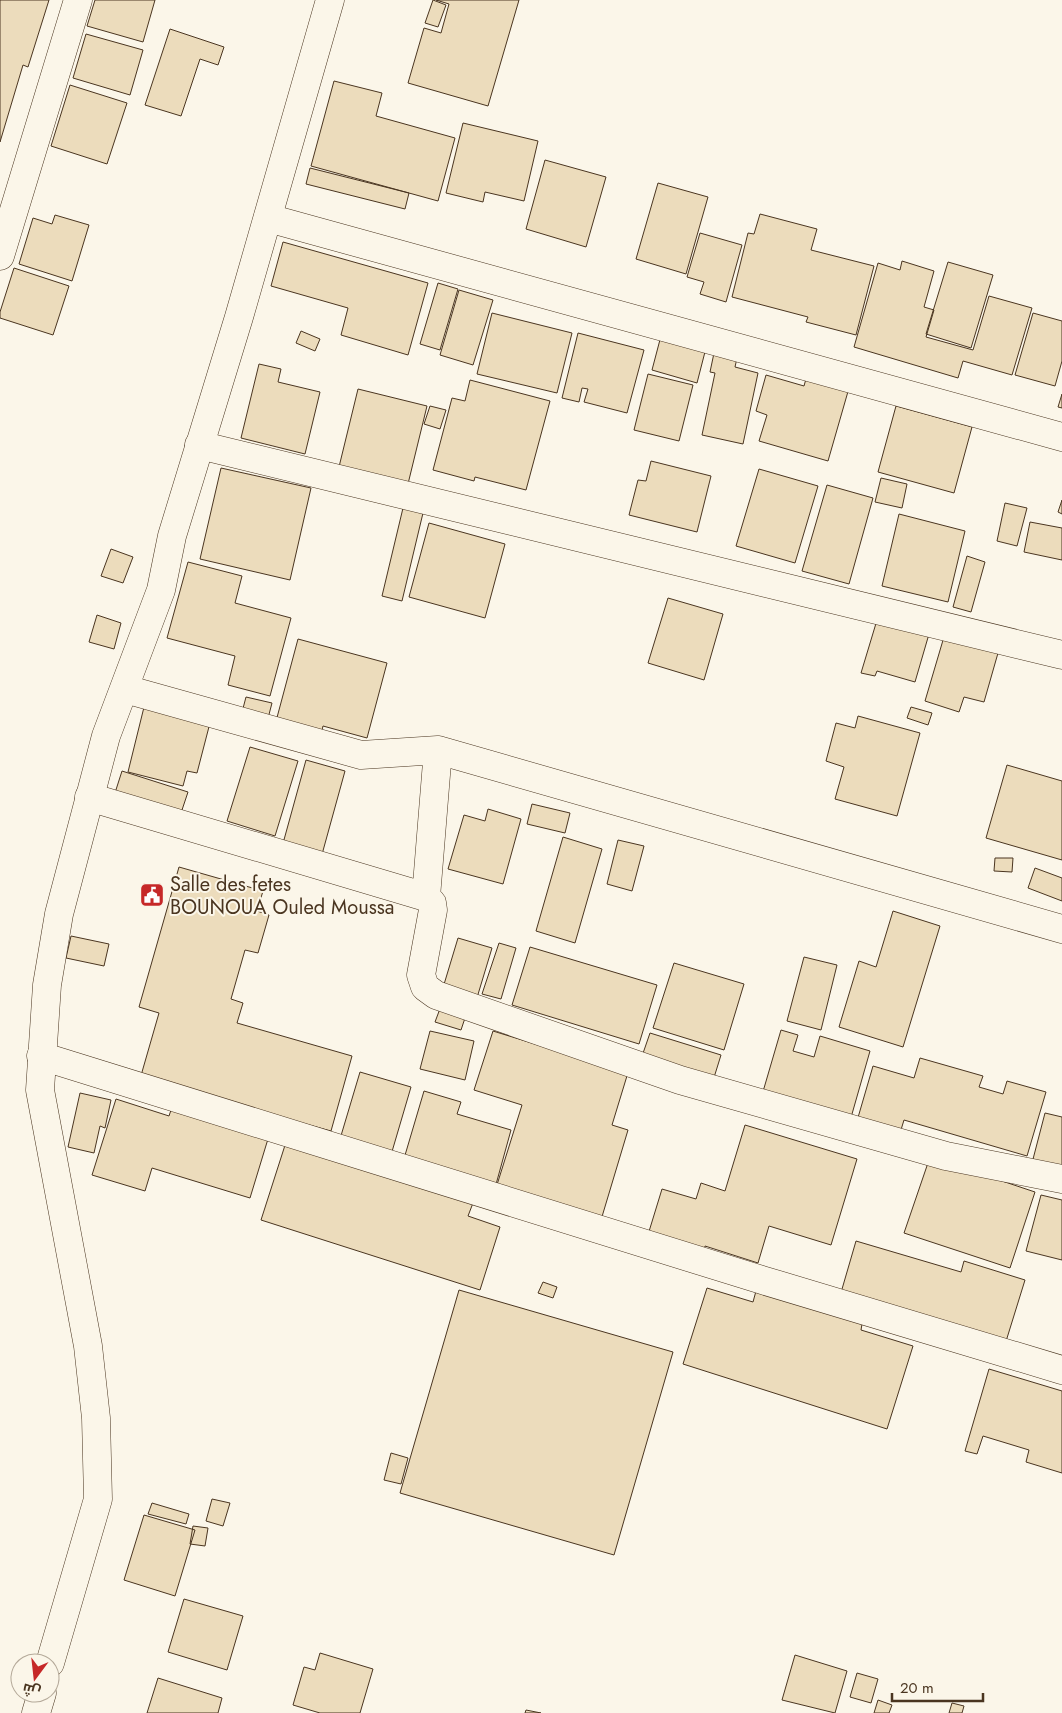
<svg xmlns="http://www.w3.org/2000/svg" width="1062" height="1713" viewBox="0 0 1062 1713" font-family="Jost,Cairo,sans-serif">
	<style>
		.building { fill: #ecdcbc; stroke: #4a3520 }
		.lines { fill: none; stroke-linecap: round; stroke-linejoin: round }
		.minor-casing { stroke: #4a3520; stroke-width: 29 }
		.tertiary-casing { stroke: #4a3520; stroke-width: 29 }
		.minor { stroke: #fbf6e9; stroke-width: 28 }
		.tertiary { stroke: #fbf6e9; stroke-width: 28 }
		.labels { text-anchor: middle; stroke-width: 4; stroke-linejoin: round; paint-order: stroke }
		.poi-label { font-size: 20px; fill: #4a3520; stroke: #fbf6e9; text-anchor: start }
	</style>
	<rect width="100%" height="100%" fill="#fbf6e9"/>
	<path class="building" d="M0 0H49L28 67 23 65 0 142Z
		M95 0H155L143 42 87 26Z
		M433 0 446 5 438 27 425 23Z
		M436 0H519L488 106 408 83 424 28 441 33 449 4Z
		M170 29 224 47 218 65 200 59 181 116 145 105Z
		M86 34 143 50 130 95 73 78Z
		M334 81 382 93 376 116 455 138 438 201 311 166Z
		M70 85 127 103 107 164 51 146Z
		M463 123 538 141 524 201 485 192 483 202 446 193Z
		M545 160 606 177 586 247 526 229Z
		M310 168 409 193 405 209 306 184Z
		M658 183 708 197 686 274 636 259Z
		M760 214 817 229 811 250 874 266 856 335 806 322 808 317 732 297 748 233 754 234Z
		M55 215 89 225 72 281 19 264 33 218 52 224Z
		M700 233 742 245 726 302 700 294 704 282 687 277Z
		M283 242 428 283 408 355 341 335 348 308 271 286Z
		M902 261 934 271 924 307 934 310 926 337 973 350 989 296 1032 308 1012 375 963 361 958 378 854 347 878 263 900 270Z
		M948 262 993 275 971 348 926 334Z
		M14 268 69 286 53 335 0 318V312Z
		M438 283 458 289 440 350 420 344Z
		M459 290 493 300 473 365 440 355Z
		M492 313 572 333 557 393 477 374Z
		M1033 313 1062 321V361L1055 386 1015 375Z
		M301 331 320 339 315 351 296 343Z
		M662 332 707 344 697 383 652 370Z
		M578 333 644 350 627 413 584 402 588 389 582 388 579 402 562 398Z
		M714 353 737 358 735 367 758 373 743 444 702 435 715 373 710 372Z
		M259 364 281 369 278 382 320 392 305 454 241 438Z
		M648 374 693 385 679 441 634 430Z
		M766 375 804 386 807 375 849 388 828 461 759 441 767 415 756 411Z
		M470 380 550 401 526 490 475 477 474 481 433 470 452 398 465 401Z
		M358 389 427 406 407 488 338 471Z
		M1062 394V408L1058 407Z
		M430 406 446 410 440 429 424 424Z
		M896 406 972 427 954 493 878 472Z
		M651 461 711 476 697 532 629 515 638 480 646 481Z
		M221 468 311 488 290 580 200 559Z
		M759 469 818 486 795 563 736 546Z
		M881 478 907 484 902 508 875 502Z
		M827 485 873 498 849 584 802 571Z
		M1062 500V514L1058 512Z
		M1005 503 1027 508 1017 546 997 541Z
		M403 508 423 513 402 601 382 596Z
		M899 514 965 531 948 602 882 586Z
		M1030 522 1062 528V560L1024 552Z
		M429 523 505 544 485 618 409 597Z
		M111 549 133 557 123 583 101 576Z
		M967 556 985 562 971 612 953 607Z
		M188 562 242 576 235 603 291 618 270 696 228 685 235 656 167 638Z
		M668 598 723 614 704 680 648 663Z
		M97 615 121 623 114 649 89 642Z
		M877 620 929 634 915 682 877 671 875 676 861 673Z
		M946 630 1000 646 984 702 964 697 959 712 925 701Z
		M298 639 387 663 367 738 323 726 320 738 275 725Z
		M246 697 272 703 267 722 241 716Z
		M145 703 211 719 197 773 187 771 183 786 128 772Z
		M911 707 932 713 928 725 907 718Z
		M858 716 920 733 897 816 835 799 844 767 826 761 836 723 855 728Z
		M250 747 298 761 275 836 227 821Z
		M306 760 345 771 321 858 282 847Z
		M1007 765 1062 781V860L986 838Z
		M122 771 188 792 180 816 114 796Z
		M532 804 570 813 565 833 527 824Z
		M488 809 521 819 503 884 448 869 464 815 485 821Z
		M563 837 602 849 575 943 536 931Z
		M618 840 644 846 632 891 607 884Z
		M995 858H1013L1012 872 994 871Z
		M179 867 263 891 257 911 269 915 258 953 245 950 231 999 243 1003 237 1023 352 1056 331 1131 140 1079 159 1013 139 1007Z
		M1035 868 1062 878V901L1028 888Z
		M893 911 940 926 903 1047 839 1027 859 961 876 967Z
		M71 936 109 944 104 966 66 958Z
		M458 938 492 948 476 1001 442 991Z
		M499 943 516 948 501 999 482 994Z
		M530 947 657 985 639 1044 512 1005Z
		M804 957 837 965 821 1030 787 1021Z
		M674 963 744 984 724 1050 653 1028Z
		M441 1006 466 1015 461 1030 435 1022Z
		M781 1030 798 1035 793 1051 814 1057 820 1036 870 1051 850 1121 762 1095Z
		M430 1031 474 1041 465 1080 420 1069Z
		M493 1031 548 1048 630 1066 612 1125 628 1130 601 1220 496 1188 522 1105 474 1090Z
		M650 1033 721 1055 712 1084 640 1062Z
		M920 1058 983 1076 979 1087 1003 1094 1007 1081 1046 1092 1027 1156 904 1120 900 1133 857 1121 873 1066 914 1078Z
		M360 1072 411 1087 391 1155 340 1139Z
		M424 1091 461 1102 457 1114 511 1130 495 1188 403 1162Z
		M80 1093 111 1100 105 1128 100 1126 94 1153 68 1147Z
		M175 1098 271 1129 250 1198 152 1168 145 1191 92 1175 116 1099 169 1116Z
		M1045 1113 1062 1117V1171L1032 1163Z
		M745 1125 857 1159 831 1245 769 1226 758 1263 705 1246 703 1255 647 1238 662 1189 696 1199 701 1183 725 1191Z
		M287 1139 473 1203 468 1216 500 1227 480 1290 261 1220Z
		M930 1157 1035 1192 1010 1268 904 1233Z
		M1041 1195 1062 1200V1260L1026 1251Z
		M856 1241 961 1272 964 1261 1025 1280 1003 1351 840 1296Z
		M543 1282 557 1287 553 1298 538 1293Z
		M707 1288 753 1302 756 1291 862 1324 861 1330 913 1346 887 1429 683 1364Z
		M459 1290 673 1352 614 1555 400 1493Z
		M989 1369 1062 1391V1473L1026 1462 1029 1450 983 1436 977 1454 965 1451Z
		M391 1453 408 1458 401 1484 384 1480Z
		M212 1499 230 1503 223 1526 206 1521Z
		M152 1503 189 1514 186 1524 148 1514Z
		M144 1515 195 1530 175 1596 124 1580Z
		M193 1526 208 1528 205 1546 190 1544Z
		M184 1599 243 1616 227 1670 168 1652Z
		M320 1653 373 1669 360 1713H320L293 1705 304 1667 315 1670Z
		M795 1655 847 1671 835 1713 782 1700Z
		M857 1673 878 1679 871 1703 850 1697Z
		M158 1678 222 1698 218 1713H147Z
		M878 1700 892 1705 889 1713H874Z
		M952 1703 964 1706 962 1713H949Z
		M526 1710 541 1713H525Z"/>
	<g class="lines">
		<defs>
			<path id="minor" d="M268 218 1062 437
				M0 256 78 0
				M199 445 1062 655
				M125 689 361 755 438 750 1062 929
				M89 797 426 897 432 903 433 910 421 975 425 987 436 995 680 1080 946 1156 1062 1179
				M426 897 438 750
				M41 1056 762 1280 1062 1370"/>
			<path id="tertiary" d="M50 1663 98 1499 96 1418 88 1346 40 1090 47 985 59 914 106 736 161 590 172 536 239 317 330 0
				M36 1713 42 1693"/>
		</defs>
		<use href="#minor" class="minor-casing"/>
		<use href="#tertiary" class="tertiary-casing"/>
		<use href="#minor" class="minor"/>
		<use href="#tertiary" class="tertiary"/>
	</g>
	<defs>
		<symbol id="civic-square" viewBox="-11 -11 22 22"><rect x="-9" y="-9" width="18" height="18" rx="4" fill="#c62828" stroke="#fbf6e9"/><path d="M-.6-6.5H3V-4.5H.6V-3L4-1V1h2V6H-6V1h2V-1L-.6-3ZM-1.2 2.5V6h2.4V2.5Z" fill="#fff"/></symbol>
	</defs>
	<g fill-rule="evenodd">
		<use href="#civic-square" x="138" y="881" width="28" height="28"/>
	</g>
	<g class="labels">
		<g class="poi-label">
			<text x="170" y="891">Salle des fetes<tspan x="170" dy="23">BOUNOUA Ouled Moussa</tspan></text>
		</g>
	</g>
	<g transform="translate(35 1678) rotate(195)"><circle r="24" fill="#fbf6e9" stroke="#b4a999"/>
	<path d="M0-4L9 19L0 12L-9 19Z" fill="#c62828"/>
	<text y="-8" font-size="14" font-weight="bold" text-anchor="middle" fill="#4a3520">ش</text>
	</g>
	<path d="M892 1693v8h91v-8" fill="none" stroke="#4a3520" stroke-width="2.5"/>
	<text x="900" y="1693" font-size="15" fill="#4a3520" stroke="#fbf6e9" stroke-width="4" paint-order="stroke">20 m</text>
</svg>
